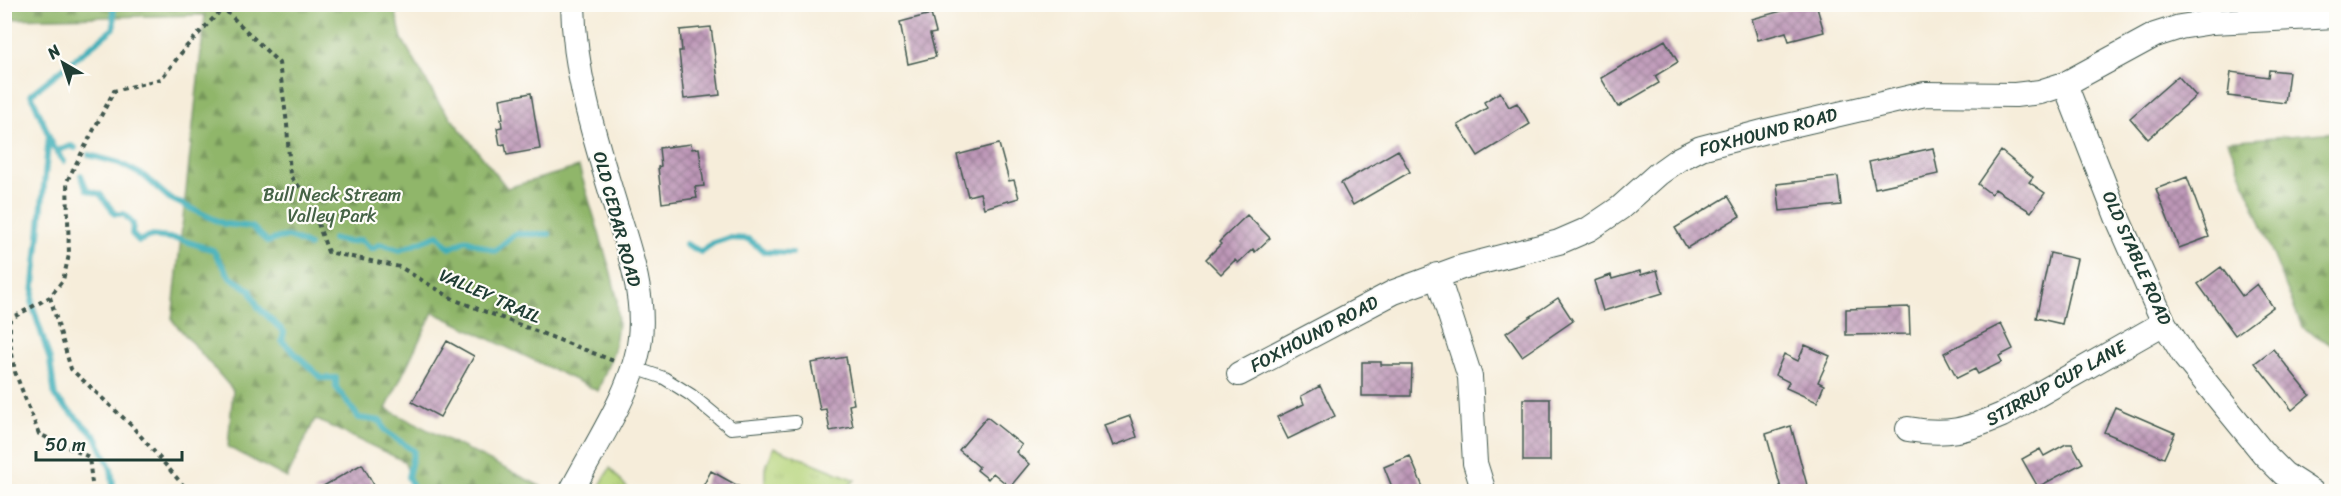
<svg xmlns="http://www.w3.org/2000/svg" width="2341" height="496" viewBox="0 0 2341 496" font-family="Sriracha,sans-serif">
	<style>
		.forest { fill: url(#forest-firs); stroke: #587a50; stroke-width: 1.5 }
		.park { fill: url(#park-tufts); stroke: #6a8858; stroke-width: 1.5 }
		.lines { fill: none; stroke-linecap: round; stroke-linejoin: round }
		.stream { stroke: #3eaeb8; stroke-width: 6 }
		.building { fill: url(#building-cross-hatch) }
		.service-casing { stroke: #3f574d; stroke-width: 14 }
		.minor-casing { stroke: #3f574d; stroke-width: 26 }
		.path { stroke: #3f574d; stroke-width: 4; stroke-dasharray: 4.5 4.5; stroke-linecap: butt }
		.service { stroke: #fff; stroke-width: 12 }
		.minor { stroke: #fff; stroke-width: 24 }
		.labels { text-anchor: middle; stroke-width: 4.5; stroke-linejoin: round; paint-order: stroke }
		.street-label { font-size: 18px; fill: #1f3d34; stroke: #fdfcf7 }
		.park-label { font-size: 18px; fill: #456346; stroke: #fdfcf7 }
	</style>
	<defs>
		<pattern id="forest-firs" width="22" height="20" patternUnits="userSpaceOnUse" patternTransform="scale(1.5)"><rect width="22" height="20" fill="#90b66b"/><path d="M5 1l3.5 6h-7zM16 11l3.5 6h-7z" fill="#759559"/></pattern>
		<pattern id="park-tufts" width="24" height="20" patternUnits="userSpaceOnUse" patternTransform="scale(1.5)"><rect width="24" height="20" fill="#b6d47b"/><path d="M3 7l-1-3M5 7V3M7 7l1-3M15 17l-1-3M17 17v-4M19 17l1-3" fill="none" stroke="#9cb76b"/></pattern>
		<pattern id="building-cross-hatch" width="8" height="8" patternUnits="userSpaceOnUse" patternTransform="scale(1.5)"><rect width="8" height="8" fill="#bd97b7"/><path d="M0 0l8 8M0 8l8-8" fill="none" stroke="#997c96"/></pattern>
	</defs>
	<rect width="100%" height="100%" fill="#fdfcf7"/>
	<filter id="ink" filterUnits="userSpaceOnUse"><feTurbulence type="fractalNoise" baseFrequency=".0167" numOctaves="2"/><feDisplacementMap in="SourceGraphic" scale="12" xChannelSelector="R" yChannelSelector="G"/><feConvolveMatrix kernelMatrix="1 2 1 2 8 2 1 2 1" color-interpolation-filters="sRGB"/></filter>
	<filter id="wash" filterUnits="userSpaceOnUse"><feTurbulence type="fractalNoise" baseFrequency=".008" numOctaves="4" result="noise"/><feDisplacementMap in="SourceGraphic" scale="24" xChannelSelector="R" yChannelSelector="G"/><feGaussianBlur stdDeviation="1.35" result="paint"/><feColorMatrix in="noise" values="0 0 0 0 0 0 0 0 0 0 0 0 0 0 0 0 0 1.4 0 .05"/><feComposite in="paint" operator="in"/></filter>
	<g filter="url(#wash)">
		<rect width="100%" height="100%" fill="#f6edda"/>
		<path class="forest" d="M4 5H394L402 39 439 103 507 188 579 167 611 273 617 298 618 324 614 350 598 391 433 312 386 409 548 490 547 491H415L404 461 315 419 287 478 228 447 233 390 172 320 205 15 5 19Z
			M2336 132V348L2302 327 2228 141Z"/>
		<path class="park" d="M774 447 855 480 844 491H765V469Z
			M610 468 630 491H597Z"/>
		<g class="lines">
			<path class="stream" d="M113 4 114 28 31 94 49 136 32 304 50 360 55 397 96 437 111 469 114 492
				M50 139 53 147 64 161
				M56 151 71 146 75 148
				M89 155 119 163 144 176 169 198 224 224 252 227 268 242C287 233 291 237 309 246
				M81 175 87 190 100 194 115 214H124L133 224 132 234 139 241 150 236 179 239 213 250 230 277 250 290 258 307 284 332 282 341 321 378H336V387L359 418 381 421 385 431 414 451 408 477 415 490 445 492
				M333 239 349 242 361 240 372 249 380 244 400 250 438 235 450 248 466 240 495 251 515 234H549
				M686 244 701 252 713 243 729 238 748 239 765 252 792 253"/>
		</g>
		<g id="blocks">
			<path class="building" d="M1807 4H1816L1824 32 1789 41 1786 32 1758 40 1752 19Z
				M931 14 936 33 930 34 936 57 908 64 900 22Z
				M711 27 720 95 684 99 679 51H682L680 30Z
				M1665 40 1678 62 1655 76 1659 83 1618 107 1601 78Z
				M2269 70 2289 72 2285 103 2228 96 2231 72 2268 77Z
				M2178 76 2196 96 2148 139 2130 118Z
				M1500 92 1509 107 1517 103 1530 124 1478 156 1458 125 1487 108 1484 102Z
				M531 93 540 149 507 155 505 144 500 145 497 128 502 127 501 119H503L500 99Z
				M691 144 692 149 699 148 704 186 695 187 697 198 662 203 658 167 661 166 659 148Z
				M999 144 1009 181 1014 180 1019 198 984 208 980 193 968 196 957 155Z
				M1933 148 1938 174 1875 188 1869 162Z
				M1398 150 1410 172 1353 205 1341 183Z
				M2001 151 2033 177 2029 182 2045 193 2031 212 1995 189 1991 194 1978 184Z
				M1838 177 1841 205 1780 211 1777 184Z
				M2187 177 2209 237 2179 248 2156 189Z
				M1728 196 1740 216 1687 248 1675 228Z
				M1247 215 1270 238 1255 252 1253 249 1238 263 1235 260 1221 274 1206 259 1221 244 1219 242Z
				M2050 253 2077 259 2062 324 2036 318Z
				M2221 267 2242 296 2257 284 2273 307 2235 335 2198 284Z
				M1657 270 1663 293 1603 311 1594 281 1611 275 1612 279 1640 271 1641 275Z
				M1558 298 1573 321 1522 356 1506 333Z
				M1909 307 1910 334 1846 335V309Z
				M2001 324 2013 349 1999 356 2002 362 1978 374 1975 369 1957 378 1944 353Z
				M447 341 474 356 440 417 412 402Z
				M1805 345 1830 356 1818 382 1824 385 1817 402 1786 388 1789 382 1775 375 1784 354 1798 361Z
				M2273 349 2310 395 2292 410 2255 363Z
				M846 357 854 404 849 405 853 427 830 431 826 409 820 410 811 363Z
				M1362 362H1381V365H1412L1411 396H1362Z
				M1320 386 1335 416 1288 439 1277 417 1304 404 1301 396Z
				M1523 399H1550V461H1523Z
				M2115 407 2175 433 2164 458 2104 432Z
				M1130 416 1137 437 1113 446 1105 425Z
				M987 417 1022 445 1016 452 1029 464 1010 487 993 473 988 479 977 470 979 467 959 450Z
				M1791 426 1807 485 1782 492 1766 434Z
				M2066 444H2072L2083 463 2038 487 2022 459 2040 449 2044 456Z
				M1410 456 1425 492H1394L1384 467Z
				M362 464 378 492H313Z
				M711 471 749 492H700Z"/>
		</g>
	</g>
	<g filter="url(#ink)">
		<use href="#blocks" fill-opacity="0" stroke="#3f574d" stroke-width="1.5"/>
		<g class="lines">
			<defs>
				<path id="service" d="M632 367 664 378 691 395 731 428 795 422"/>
				<path id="minor" d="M2065 84 2117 217 2164 323 2185 357 2264 454 2284 474 2312 492
					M1437 275 1470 377 1475 463 1484 492
					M1239 374 1394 292 1462 267 1559 242 1589 229 1620 208 1658 174 1679 159 1701 148 1766 131 1925 94 2015 95 2040 92 2065 84 2155 35 2180 27 2212 22 2336 16
					M1908 429C1947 436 1967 430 2002 415L2164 323
					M571 492C594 447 635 388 640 338 645 293 628 247 615 205 595 139 574 74 573 4"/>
			</defs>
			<use href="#service" class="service-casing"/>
			<use href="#minor" class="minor-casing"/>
			<path class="path" d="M222 4 223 8 279 63 287 124 290 176 309 198 328 252 400 267 455 300 614 361
				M50 297 71 369 131 425 189 492
				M93 492 89 457 39 434 15 372 10 341V319L50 297 63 280 69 255 67 181 114 91 161 79 186 47 223 8"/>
			<use href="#service" class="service"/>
			<use href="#minor" class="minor"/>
		</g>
	</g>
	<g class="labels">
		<g class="street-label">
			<text transform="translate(1768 132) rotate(-15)" y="6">FOXHOUND ROAD</text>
			<text transform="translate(617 219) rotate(75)" y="6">OLD CEDAR ROAD</text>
			<text transform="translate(2137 258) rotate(66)" y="6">OLD STABLE ROAD</text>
			<text transform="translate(490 296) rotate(24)" y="6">VALLEY TRAIL</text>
			<text transform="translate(1314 334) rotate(-28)" y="6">FOXHOUND ROAD</text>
			<text transform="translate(2056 383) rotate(-29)" y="6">STIRRUP CUP LANE</text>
		</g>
		<g class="park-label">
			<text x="332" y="201">Bull Neck Stream<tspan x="332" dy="21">Valley Park</tspan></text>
		</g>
	</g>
	<rect width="2341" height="496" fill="none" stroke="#fdfcf7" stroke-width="24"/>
	<g transform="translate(63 63) rotate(321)" stroke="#fdfcf7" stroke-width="4.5" paint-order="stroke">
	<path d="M0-4.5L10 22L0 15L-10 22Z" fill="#1f3d34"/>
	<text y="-9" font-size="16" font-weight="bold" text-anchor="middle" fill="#1f3d34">N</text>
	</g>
	<path d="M36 451v9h146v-9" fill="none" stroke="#1f3d34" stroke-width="3"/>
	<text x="45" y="451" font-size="18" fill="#1f3d34" stroke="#fdfcf7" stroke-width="4.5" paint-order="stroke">50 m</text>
</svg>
